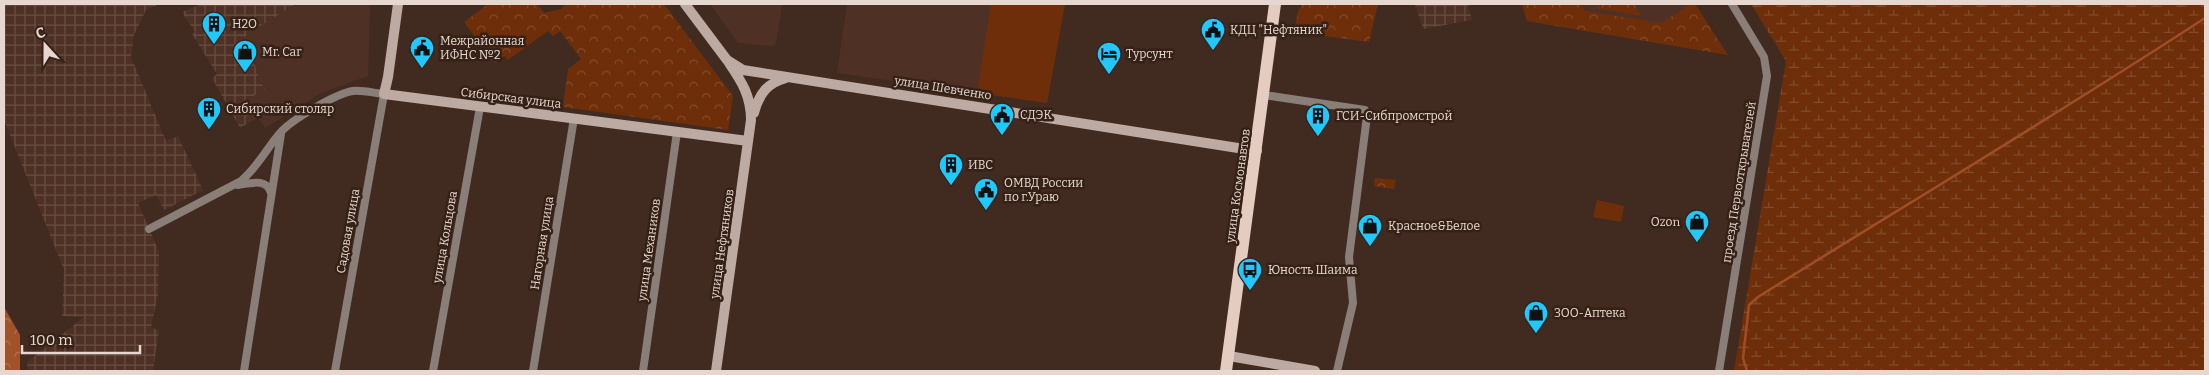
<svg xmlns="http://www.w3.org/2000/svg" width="2209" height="375" viewBox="0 0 2209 375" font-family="Bitter,serif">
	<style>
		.built { fill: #4e3124 }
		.industrial { fill: url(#industrial-grid) }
		.forest { fill: url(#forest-crowns) }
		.wetland { fill: url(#wetland-marsh) }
		.park { fill: url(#park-crowns) }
		.pitch { fill: #6d2e09 }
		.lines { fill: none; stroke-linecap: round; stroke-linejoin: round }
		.stream { stroke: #9e4e25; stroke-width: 2.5 }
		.street { stroke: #8a7e79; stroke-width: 8 }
		.secondary { stroke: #bdaaa2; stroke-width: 10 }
		.primary { stroke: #e4ccc1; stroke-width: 12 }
		.labels { text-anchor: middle; stroke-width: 5; stroke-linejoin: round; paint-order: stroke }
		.poi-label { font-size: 12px; fill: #e6d8d1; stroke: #362117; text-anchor: start }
		.street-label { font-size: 12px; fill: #e6d8d1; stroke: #362117 }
	</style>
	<defs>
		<pattern id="industrial-grid" width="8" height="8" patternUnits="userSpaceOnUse" patternTransform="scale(1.25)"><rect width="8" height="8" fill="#4e3124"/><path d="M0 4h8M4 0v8" fill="none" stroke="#684e43"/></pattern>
		<pattern id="forest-crowns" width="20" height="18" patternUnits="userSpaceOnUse" patternTransform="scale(1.25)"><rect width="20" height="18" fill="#a25229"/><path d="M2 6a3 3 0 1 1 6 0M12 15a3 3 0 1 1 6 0" fill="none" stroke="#b37251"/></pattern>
		<pattern id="wetland-marsh" width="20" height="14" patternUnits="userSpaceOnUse" patternTransform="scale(1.25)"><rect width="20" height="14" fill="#6d2e09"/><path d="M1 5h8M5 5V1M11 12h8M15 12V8" fill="none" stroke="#824c2c"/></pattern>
		<pattern id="park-crowns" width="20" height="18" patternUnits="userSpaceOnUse" patternTransform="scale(1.25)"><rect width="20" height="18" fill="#6d2e09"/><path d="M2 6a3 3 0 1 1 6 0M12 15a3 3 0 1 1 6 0" fill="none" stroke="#824c2c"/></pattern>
	</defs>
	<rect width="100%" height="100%" fill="#412b21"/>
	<path class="built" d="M296 4H370L368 76 321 93 265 128 247 100 265 88 257 76 260 74 240 41 249 33Z
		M710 4H782L776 44 772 46 738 43Z
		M847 4H1065L1047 103 837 73Z
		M1522 4H1695L1728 55 1527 21Z"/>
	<path class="industrial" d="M4 4H159L146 10 134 35 131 57 166 141 178 136 203 190 164 210 156 195 138 203 159 252 158 294 151 328 159 330 153 371H28L27 362 84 317 62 316 64 270 4 120Z
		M202 4H296L249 33 240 41 260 74 257 76 265 89 247 100 258 117 240 128 212 78 217 74 192 34 195 32 182 12Z
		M1415 4H1468L1472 20 1423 29Z"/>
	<path class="forest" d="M4 307 20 335V371H4Z"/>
	<path class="wetland" d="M1751 4H2205V371H1734L1786 61Z"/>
	<path class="park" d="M488 4H537L544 13 561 9 566 4H664L733 96 728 130 563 107 568 69 581 59 560 31 553 36 548 31 508 60 505 56 494 63 464 22Z
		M1303 4H1378L1369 42 1294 32 1298 11Z
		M1522 4H1580L1585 11 1661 23 1691 4H1695L1728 55 1527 21Z
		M1602 4H1634L1641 16 1596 8Z
		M1375 178 1396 180 1394 189 1374 186Z"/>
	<path class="pitch" d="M991 4H1065L1047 103 977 93Z
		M1597 200 1624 206 1621 222 1593 217Z"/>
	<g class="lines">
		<path class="stream" d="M1747 371 1743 358 1749 305 1758 297C1907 204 2058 114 2205 18"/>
		<path class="street" d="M1264 95 1365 110 1367 116 1349 257 1353 303 1337 371
			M238 185C251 183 267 178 271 193
			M149 229 241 181C257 168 267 148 280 133 291 120 337 93 353 91 363 90 374 93 384 94L335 371
			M244 371 281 134
			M433 371 480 107
			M533 371 574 118
			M643 371 677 132
			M1719 371 1767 76 1764 57 1732 4"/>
		<path class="secondary" d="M398 4 388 77 384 94 748 141
			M685 4 727 60 743 70 1257 151
			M754 113C759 94 767 83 786 78
			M1229 356 1315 371
			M716 371 751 120C751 96 742 82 729 63"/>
		<path class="primary" d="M1226 371 1275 4"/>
	</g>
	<defs>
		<symbol id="building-pin" viewBox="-11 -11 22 30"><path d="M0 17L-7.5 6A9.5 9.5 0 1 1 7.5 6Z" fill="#1fc9fd" stroke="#362117"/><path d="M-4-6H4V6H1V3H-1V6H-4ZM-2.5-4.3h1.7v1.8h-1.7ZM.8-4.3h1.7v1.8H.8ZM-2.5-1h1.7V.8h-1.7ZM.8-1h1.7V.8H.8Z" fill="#111"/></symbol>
		<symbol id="civic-pin" viewBox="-11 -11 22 30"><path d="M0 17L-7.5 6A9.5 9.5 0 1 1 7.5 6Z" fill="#1fc9fd" stroke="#362117"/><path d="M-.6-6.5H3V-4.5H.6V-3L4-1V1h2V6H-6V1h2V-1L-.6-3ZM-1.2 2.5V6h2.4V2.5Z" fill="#111"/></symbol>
		<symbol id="shop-pin" viewBox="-11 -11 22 30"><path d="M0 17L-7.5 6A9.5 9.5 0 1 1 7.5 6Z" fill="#1fc9fd" stroke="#362117"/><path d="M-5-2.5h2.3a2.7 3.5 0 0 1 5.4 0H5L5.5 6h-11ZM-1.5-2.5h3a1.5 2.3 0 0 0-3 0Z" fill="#111"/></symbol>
		<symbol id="hotel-pin" viewBox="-11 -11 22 30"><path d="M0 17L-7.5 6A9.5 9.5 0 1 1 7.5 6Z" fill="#1fc9fd" stroke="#362117"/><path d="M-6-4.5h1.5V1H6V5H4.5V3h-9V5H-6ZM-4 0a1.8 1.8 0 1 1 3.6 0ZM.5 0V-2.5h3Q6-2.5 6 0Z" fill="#111"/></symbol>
		<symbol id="bus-pin" viewBox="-11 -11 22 30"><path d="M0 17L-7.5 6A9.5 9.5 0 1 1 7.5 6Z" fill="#1fc9fd" stroke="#362117"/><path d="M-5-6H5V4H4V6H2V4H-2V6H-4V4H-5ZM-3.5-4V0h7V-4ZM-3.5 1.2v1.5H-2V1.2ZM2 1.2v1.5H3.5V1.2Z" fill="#111"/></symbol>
	</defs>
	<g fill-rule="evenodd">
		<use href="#building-pin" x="200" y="10" width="28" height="38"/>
		<use href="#civic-pin" x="1199" y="16" width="28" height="38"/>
		<use href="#civic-pin" x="408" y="34" width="28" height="38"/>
		<use href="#shop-pin" x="231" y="38" width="28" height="38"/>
		<use href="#hotel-pin" x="1095" y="40" width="28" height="38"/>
		<use href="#building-pin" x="195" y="95" width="28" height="38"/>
		<use href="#civic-pin" x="988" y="101" width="28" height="38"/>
		<use href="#building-pin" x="1304" y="102" width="28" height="38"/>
		<use href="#building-pin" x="937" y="151" width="28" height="38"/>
		<use href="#civic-pin" x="972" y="176" width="28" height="38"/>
		<use href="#shop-pin" x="1683" y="208" width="28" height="38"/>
		<use href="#shop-pin" x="1356" y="212" width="28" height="38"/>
		<use href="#bus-pin" x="1236" y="256" width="28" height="38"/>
		<use href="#shop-pin" x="1522" y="299" width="28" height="38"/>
	</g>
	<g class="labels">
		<g class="poi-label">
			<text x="232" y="28">Н2О</text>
			<text x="1230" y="34">КДЦ "Нефтяник"</text>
			<text x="440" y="45">Межрайонная<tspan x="440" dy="14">ИФНС №2</tspan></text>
			<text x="262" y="56">Mr. Car</text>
			<text x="1126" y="58">Турсунт</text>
			<text x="226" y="113">Сибирский столяр</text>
			<text x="1020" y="119">СДЭК</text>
			<text x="1336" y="120">ГСИ-Сибпромстрой</text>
			<text x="968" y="169">ИВС</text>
			<text x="1004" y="187">ОМВД России<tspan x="1004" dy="14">по г.Ураю</tspan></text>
			<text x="1680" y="226" text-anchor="end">Ozon</text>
			<text x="1388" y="230">Красное&amp;Белое</text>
			<text x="1268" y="274">Юность Шаима</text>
			<text x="1554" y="317">ЗОО-Аптека</text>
		</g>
		<g class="street-label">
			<text transform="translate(943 88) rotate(9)" y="4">улица Шевченко</text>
			<text transform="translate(511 98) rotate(7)" y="4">Сибирская улица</text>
			<text transform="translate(1739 182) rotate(-81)" y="4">проезд Первооткрывателей</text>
			<text transform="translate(1238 186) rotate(-82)" y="4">улица Космонавтов</text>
			<text transform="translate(348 231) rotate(-80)" y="4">Садовая улица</text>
			<text transform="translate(445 237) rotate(-80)" y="4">улица Кольцова</text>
			<text transform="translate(542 243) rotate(-81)" y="4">Нагорная улица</text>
			<text transform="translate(722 244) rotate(-82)" y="4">улица Нефтяников</text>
			<text transform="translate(649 250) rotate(-82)" y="4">улица Механиков</text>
		</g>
	</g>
	<rect width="2209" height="375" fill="none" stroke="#e6d8d1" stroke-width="10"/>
	<g transform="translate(45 45) rotate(339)" stroke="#362117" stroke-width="4" paint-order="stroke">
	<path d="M0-4L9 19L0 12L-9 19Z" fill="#e6d8d1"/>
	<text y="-8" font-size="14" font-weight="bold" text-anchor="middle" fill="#e6d8d1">С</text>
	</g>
	<path d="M22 345v8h118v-8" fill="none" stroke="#e6d8d1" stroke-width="2.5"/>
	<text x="30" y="345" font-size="15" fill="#e6d8d1" stroke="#362117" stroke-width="4" paint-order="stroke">100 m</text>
</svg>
